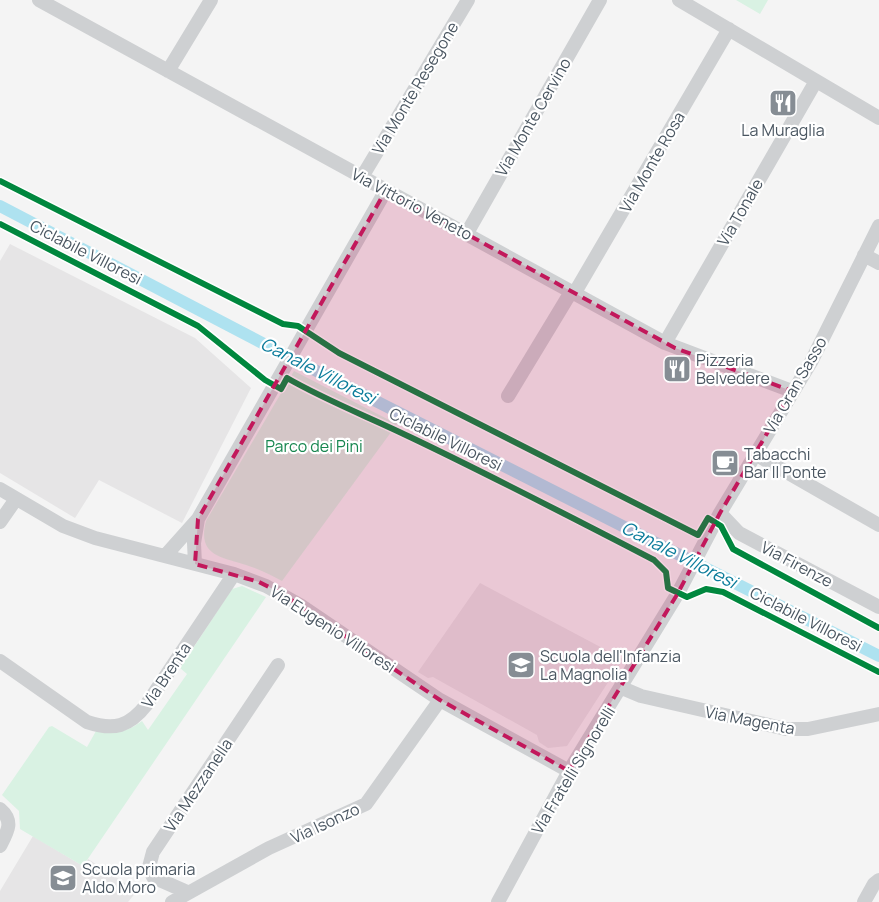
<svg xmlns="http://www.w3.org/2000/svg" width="879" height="902" viewBox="0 0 879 902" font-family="Manrope,sans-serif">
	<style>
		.education { fill: #e6e5e6 }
		.green { fill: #d9f2e3 }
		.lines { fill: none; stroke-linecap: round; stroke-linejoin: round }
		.canal { stroke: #aee2f0; stroke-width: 12 }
		.minor { stroke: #ced0d2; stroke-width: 14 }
		.cycleway-casing { stroke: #fff; stroke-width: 9 }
		.cycleway { stroke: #00873e; stroke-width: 6 }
		.marked { fill: #c2185b; fill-opacity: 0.2; stroke: #c2185b; stroke-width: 4; stroke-dasharray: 10 6; stroke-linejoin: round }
		.labels { text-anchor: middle; stroke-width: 4.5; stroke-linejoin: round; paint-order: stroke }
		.street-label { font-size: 16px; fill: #4a5661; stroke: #fff }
		.poi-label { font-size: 16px; fill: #4a5661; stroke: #fff; text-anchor: start }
		.park-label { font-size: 16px; fill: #17864f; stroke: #fff }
		.water-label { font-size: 18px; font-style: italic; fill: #0c7c9b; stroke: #fff }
	</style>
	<rect width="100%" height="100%" fill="#f4f4f4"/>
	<path class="education" d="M10 244 195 338 251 388 182 523 99 480 75 518 0 473V261Z
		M480 583 623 659 567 746 548 748 539 742 537 735 433 677 428 678 418 672Z
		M33 836 83 866 88 859 137 891 128 902H0V891Z"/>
	<path class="green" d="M736 0H768L760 14Z
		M294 371 397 424 282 581C271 575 259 569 246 565 221 557 197 556 206 521Z
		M242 586 266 597 83 866 20 829 19 811 2 795 49 727 52 726 87 747 96 731C114 735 127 732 142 721L148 730 187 674 180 668 232 589Z"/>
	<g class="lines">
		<path class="canal" d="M0 206 287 356 879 656"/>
		<path class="minor" d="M39 0 665 343 792 391
			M679 0 879 118
			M168 71 211 0
			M362 177 468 0
			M467 233 600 0
			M864 255 879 263
			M574 294 729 29
			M665 343 816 81
			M508 396 571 292
			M755 454 879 525
			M0 489 63 526 95 538 234 574 266 586 300 605 440 700 569 771
			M720 513 739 533 879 607
			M0 522 16 499
			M165 556 198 519 386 190
			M195 564 194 543 198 519
			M0 661 87 722C114 731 129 727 147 704L234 574
			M622 688 641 696 786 729H808L879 714
			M0 809C14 821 8 831 0 846
			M187 892 153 877 149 867 153 852 278 665
			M172 902 269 848 366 804 440 700
			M498 902 569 771 678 593 720 513 811 362 879 226
			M864 902 874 884 879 880"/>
		<defs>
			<path id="cycleway" d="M0 181 283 324 298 326 339 353 698 535 708 518 721 526 733 549 879 628
				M0 224 198 326 265 380 281 389 287 378C327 401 369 417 410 437 492 476 573 518 654 560L666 572 668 588 687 597 706 589 723 592 879 672"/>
		</defs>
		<use href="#cycleway" class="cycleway-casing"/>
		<use href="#cycleway" class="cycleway"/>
	</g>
	<path class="marked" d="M386 190 675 348 792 391 720 513 678 593 569 771 440 700 281 593 259 582 195 564 198 519Z"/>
	<defs>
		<symbol id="restaurant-square" viewBox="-11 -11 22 22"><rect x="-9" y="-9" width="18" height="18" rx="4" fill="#868d94" stroke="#fff"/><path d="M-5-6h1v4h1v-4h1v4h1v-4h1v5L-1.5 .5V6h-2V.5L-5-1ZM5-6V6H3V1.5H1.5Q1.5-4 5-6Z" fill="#fff"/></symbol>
		<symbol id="cafe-square" viewBox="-11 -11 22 22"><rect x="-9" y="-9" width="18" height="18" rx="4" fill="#868d94" stroke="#fff"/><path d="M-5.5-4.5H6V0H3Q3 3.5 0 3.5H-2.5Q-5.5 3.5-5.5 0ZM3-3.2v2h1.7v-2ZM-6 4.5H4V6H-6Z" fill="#fff"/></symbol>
		<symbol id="school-square" viewBox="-11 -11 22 22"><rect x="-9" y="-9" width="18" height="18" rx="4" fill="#868d94" stroke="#fff"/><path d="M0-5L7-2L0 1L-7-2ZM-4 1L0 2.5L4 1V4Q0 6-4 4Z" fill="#fff"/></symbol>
	</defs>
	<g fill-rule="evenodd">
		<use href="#restaurant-square" x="767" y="87" width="32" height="32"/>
		<use href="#restaurant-square" x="661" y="353" width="32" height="32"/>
		<use href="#cafe-square" x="709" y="447" width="32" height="32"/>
		<use href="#school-square" x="505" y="649" width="32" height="32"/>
		<use href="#school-square" x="47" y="862" width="32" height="32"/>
	</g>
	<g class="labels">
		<g class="street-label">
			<text transform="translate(415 88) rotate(-59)" y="6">Via Monte Resegone</text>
			<text transform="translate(533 117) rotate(-60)" y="6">Via Monte Cervino</text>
			<text transform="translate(652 162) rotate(-60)" y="6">Via Monte Rosa</text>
			<text transform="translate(412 204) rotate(28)" y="6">Via Vittorio Veneto</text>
			<text transform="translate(740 212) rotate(-60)" y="6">Via Tonale</text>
			<text transform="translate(86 252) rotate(27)" y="6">Ciclabile Villoresi</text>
			<text transform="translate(795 385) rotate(-60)" y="6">Via Gran Sasso</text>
			<text transform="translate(446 439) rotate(26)" y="6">Ciclabile Villoresi</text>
			<text transform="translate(797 564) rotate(28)" y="6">Via Firenze</text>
			<text transform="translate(806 619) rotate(27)" y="6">Ciclabile Villoresi</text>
			<text transform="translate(333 629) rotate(33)" y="6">Via Eugenio Villoresi</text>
			<text transform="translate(166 675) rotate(-56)" y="6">Via Brenta</text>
			<text transform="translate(750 720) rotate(11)" y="6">Via Magenta</text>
			<text transform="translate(573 770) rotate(-59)" y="6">Via Fratelli Signorelli</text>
			<text transform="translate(198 785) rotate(-56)" y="6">Via Mezzanella</text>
			<text transform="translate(325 823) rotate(-25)" y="6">Via Isonzo</text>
		</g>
		<g class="poi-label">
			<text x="783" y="136" text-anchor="middle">La Muraglia</text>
			<text x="696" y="366">Pizzeria<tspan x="696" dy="18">Belvedere</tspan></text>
			<text x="744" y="460">Tabacchi<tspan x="744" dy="18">Bar Il Ponte</tspan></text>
			<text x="540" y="662">Scuola dell'Infanzia<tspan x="540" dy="18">La Magnolia</tspan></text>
			<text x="82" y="875">Scuola primaria<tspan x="82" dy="18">Aldo Moro</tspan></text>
		</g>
		<g class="park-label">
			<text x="314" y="452">Parco dei Pini</text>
		</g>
		<g class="water-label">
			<text transform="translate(318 371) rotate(27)" y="6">Canale Villoresi</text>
			<text transform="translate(679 555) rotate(27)" y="6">Canale Villoresi</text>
		</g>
	</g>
</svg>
